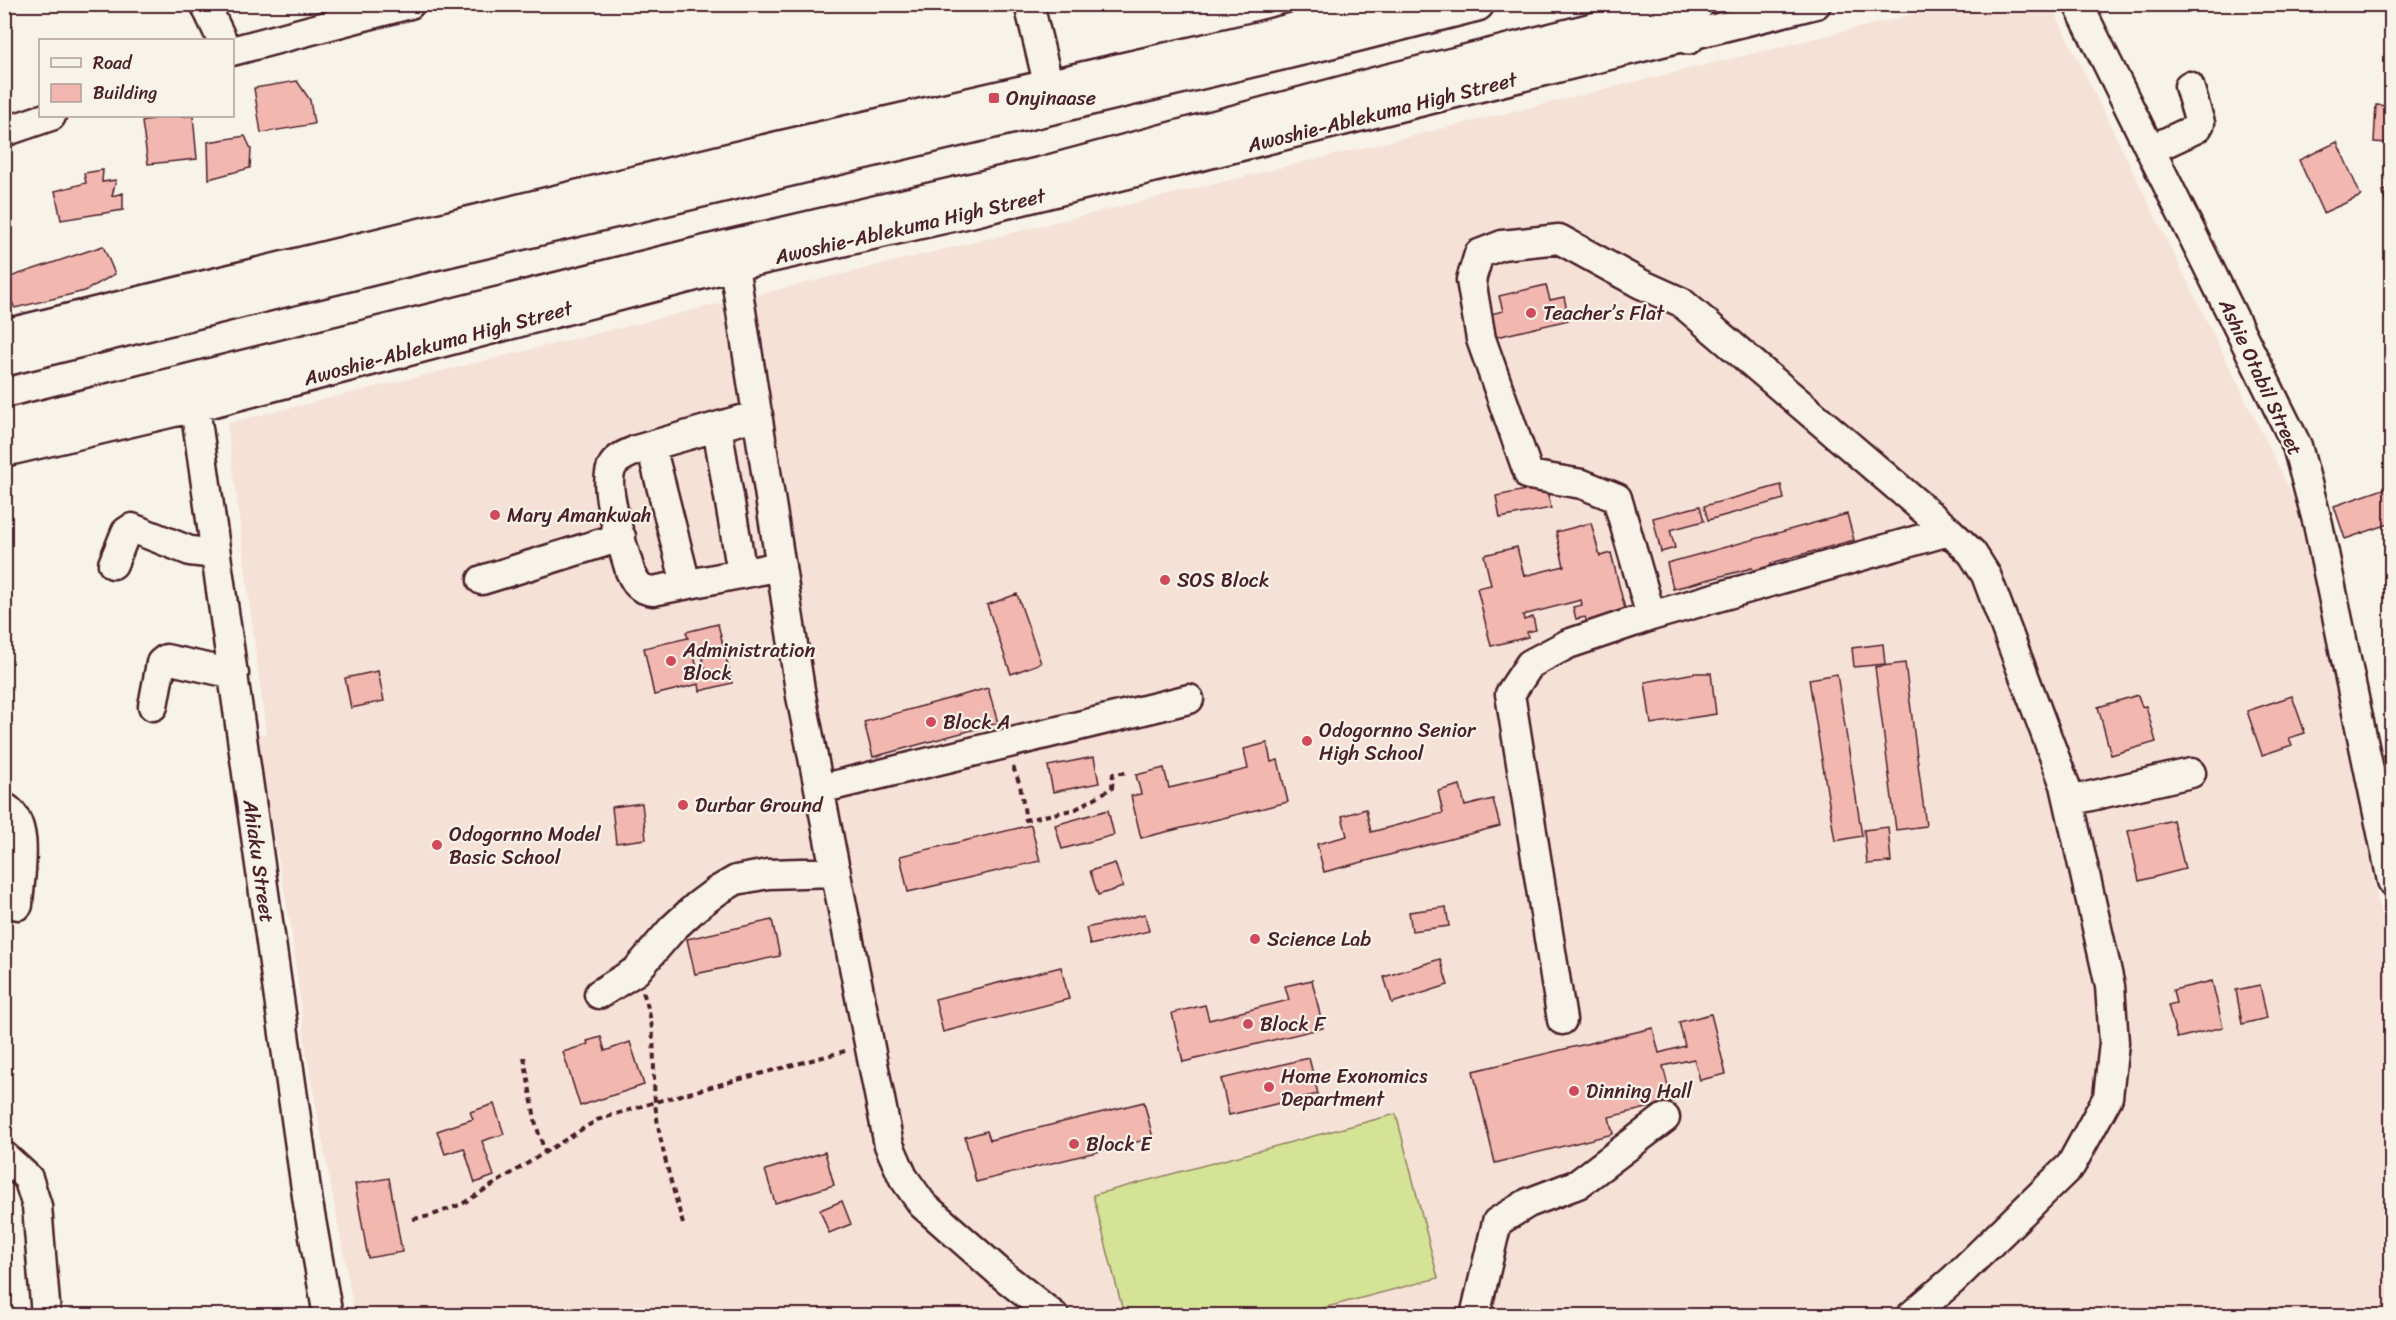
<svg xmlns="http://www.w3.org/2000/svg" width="2396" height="1320" viewBox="0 0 2396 1320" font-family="Sriracha,sans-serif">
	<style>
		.built { fill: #f6e1d7 }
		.grass { fill: #d5e396; stroke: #908160; stroke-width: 1.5 }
		.building { fill: #f2b7af; stroke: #4a1f2b; stroke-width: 1.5; fill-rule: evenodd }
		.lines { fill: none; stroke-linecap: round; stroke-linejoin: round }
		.minor-casing { stroke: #4a1f2b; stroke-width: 33 }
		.major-casing { stroke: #4a1f2b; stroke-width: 38 }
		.path { stroke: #4a1f2b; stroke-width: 4; stroke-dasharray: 6 4.5; stroke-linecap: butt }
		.minor { stroke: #f7f3e8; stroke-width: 28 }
		.major { stroke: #f7f3e8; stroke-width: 33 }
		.poi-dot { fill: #d1495b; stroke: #f7f3e8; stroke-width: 2 }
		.labels { text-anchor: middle; stroke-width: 4.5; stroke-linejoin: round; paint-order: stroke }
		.poi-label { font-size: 20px; fill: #4a1f2b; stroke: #f7f3e8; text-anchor: start }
		.street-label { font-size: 20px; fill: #4a1f2b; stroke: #f7f3e8 }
	</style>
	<rect width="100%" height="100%" fill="#f7f3e8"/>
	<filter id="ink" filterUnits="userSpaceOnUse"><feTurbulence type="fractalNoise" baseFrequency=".0167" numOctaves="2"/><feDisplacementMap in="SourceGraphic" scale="12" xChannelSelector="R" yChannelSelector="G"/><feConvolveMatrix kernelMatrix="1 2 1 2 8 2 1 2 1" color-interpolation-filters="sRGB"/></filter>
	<g filter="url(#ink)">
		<path class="built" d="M1953 5H2051L2303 516 2391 967V1315H355L307 1058 291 928 255 735 266 733 227 423Z"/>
		<path class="grass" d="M1396 1114 1438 1278 1296 1315H1124L1093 1195Z"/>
		<path class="building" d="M297 81 310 100 314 124 261 133 254 88Z
			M2376 105 2392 106V146L2387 145 2388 143 2374 142Z
			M162 116H193L197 159 148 164 142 122Z
			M245 136 251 149 250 168 209 179 208 142Z
			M2337 142 2361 196 2323 213 2299 160Z
			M103 170 102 182 116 180 112 196 123 193V210L61 220 55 191 86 183 84 173Z
			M2392 189V219L2389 220 2383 191Z
			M103 246 115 274 85 291 15 308 4 287V279Z
			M1546 285 1550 300 1564 297 1569 320 1492 338 1487 315 1503 311 1499 296Z
			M1781 485 1784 499 1708 520 1704 506Z
			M1546 486 1551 508 1500 518 1496 496Z
			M2392 486V523L2345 539 2334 506Z
			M1700 506 1704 521 1670 530 1675 548 1661 552 1653 518Z
			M1847 514 1854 540 1771 563 1772 568 1754 573 1752 568 1673 589 1667 563Z
			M1591 523 1600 556 1611 553 1626 613 1587 622 1585 617 1576 619 1573 607 1582 605 1581 600 1523 615 1524 620 1533 617 1536 630 1527 632 1528 637 1491 646 1477 588 1491 585 1484 555 1517 547 1524 576 1564 566 1556 532Z
			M1017 594 1041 663 1011 674 987 605Z
			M718 624 732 683 700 691 699 684 654 695 644 648 688 638 686 632ZM700 650 706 670 698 672 693 652Z
			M1883 644 1885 664 1854 667 1852 648Z
			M1905 663 1926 826 1896 830 1875 667Z
			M378 671 384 701 351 708 345 678Z
			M1695 673H1711L1716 714 1651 724 1645 682Z
			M1837 674 1862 836 1835 841 1809 679Z
			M988 688 998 723 873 757 864 722Z
			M2138 695 2142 707 2146 706 2156 742 2111 755 2098 707Z
			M2292 696 2305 733 2289 738 2292 745 2262 755 2247 711Z
			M1267 743 1271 762 1278 760 1288 802 1141 838 1131 796 1141 794 1136 775 1164 768 1169 788 1248 769 1244 749Z
			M1094 757 1099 783 1053 792 1048 766Z
			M1460 785 1465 806 1493 799 1500 826 1324 872 1317 844 1347 836 1342 816 1366 809 1371 832 1443 813 1438 791Z
			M642 803 646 839 616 843 612 807Z
			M1108 810 1114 835 1062 849 1055 825Z
			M2173 820 2185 869 2139 881 2128 831Z
			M1031 825 1040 861 908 892 900 856Z
			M1888 827 1891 862 1867 864 1864 830Z
			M1115 863 1123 887 1098 895 1090 871Z
			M1446 907 1449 926 1412 931 1409 912Z
			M1145 914 1149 931 1090 945 1086 928Z
			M772 920 780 956 695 974 687 939Z
			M1440 959 1448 985 1392 1003 1384 977Z
			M1061 967 1069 999 943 1032 935 999Z
			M1312 980 1323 1028 1183 1062 1172 1013 1205 1005 1209 1020 1289 1000 1285 986Z
			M2212 981 2223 1027 2177 1038 2168 1005 2176 1003 2173 990Z
			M2260 985 2267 1018 2242 1024 2236 990Z
			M1711 1014 1726 1074 1700 1080 1694 1059 1663 1066 1672 1102 1609 1117 1613 1134 1495 1163 1473 1071 1653 1028 1659 1053 1685 1046 1679 1022Z
			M601 1037 605 1051 630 1042 644 1085 580 1106 563 1052 588 1044 587 1041Z
			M1309 1058 1318 1094 1229 1115 1221 1079Z
			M1144 1102 1153 1138 976 1182 965 1137 987 1131 990 1140Z
			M494 1104 504 1134 482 1141 494 1176 475 1183 464 1148 445 1154 437 1131 473 1119 470 1112Z
			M825 1152 834 1185 775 1203 765 1170Z
			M389 1178 402 1252 368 1258 355 1184Z
			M842 1201 851 1224 829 1233 820 1210Z"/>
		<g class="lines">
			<defs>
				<path id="minor" d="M205 4 222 40
					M1029 4 1048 83
					M2078 4 2297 446 2318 524 2392 881
					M232 51 410 4
					M4 132 51 116
					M2150 150 2197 128 2200 123 2189 86
					M734 266 801 696 889 1145 903 1177 923 1205 1006 1278 1054 1316
					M4 334 782 145 1256 37 1386 4
					M195 407 308 1203 328 1316
					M758 415 636 450C628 454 618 457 613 465 600 485 624 548 630 571 636 584 639 589 653 591L781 566
					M717 427 742 573
					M651 446 686 584
					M4 452 195 407 734 266 970 213 1816 4
					M113 564 126 532 132 528 190 551 216 554
					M482 580 621 537
					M1651 616 1617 498 1582 484 1529 475 1481 339 1471 280 1479 254 1502 245 1559 239 1641 284 1681 302 1949 531 1972 553 1986 575 2065 785 2110 986 2114 1043 2108 1097 2071 1165 1953 1280 1911 1316
					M153 706 161 663 166 659 234 674
					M820 789 1189 699
					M2069 801 2191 773
					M4 807C32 822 19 878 18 905
					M599 994 636 971 673 928 697 906 717 891 736 880 768 874 836 872
					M1562 1020 1510 694 1530 664 1568 644 1651 616 1949 531
					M4 1156 28 1178 37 1206 46 1316
					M1475 1316 1497 1222 1528 1203 1578 1184 1665 1118"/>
				<path id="major" d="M1683 8 1688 37
					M4 359 413 258 1319 44 1477 4
					M4 427 716 250 1042 174 1377 84 1697 4"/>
			</defs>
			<use href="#minor" class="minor-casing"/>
			<use href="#major" class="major-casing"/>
			<path class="path" d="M1013 767 1020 785 1026 820 1076 809 1112 788 1113 774 1129 772
				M643 992C658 1033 652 1061 655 1102 659 1144 672 1184 683 1224
				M524 1057 536 1125 545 1152
				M413 1219 430 1216 462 1204 597 1120 655 1102 849 1050"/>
			<use href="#minor" class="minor"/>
			<use href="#major" class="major"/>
		</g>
	</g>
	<g class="poi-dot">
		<rect x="988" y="92" width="12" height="12" rx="3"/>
		<circle cx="1531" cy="313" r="6"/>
		<circle cx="495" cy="515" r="6"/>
		<circle cx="1165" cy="580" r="6"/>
		<circle cx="671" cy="661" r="6"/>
		<circle cx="931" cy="722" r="6"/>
		<circle cx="1307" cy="741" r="6"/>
		<circle cx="683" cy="805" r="6"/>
		<circle cx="437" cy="845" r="6"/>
		<circle cx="1255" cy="939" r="6"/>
		<circle cx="1248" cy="1024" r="6"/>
		<circle cx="1269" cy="1087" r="6"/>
		<circle cx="1574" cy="1091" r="6"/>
		<circle cx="1074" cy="1144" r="6"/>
	</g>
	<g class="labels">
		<g class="poi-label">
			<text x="1006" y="105">Onyinaase</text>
			<text x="1543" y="320">Teacher’s Flat</text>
			<text x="507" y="522">Mary Amankwah</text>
			<text x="1177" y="587">SOS Block</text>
			<text x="683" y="657">Administration<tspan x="683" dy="23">Block</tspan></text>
			<text x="943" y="729">Block A</text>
			<text x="1319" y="737">Odogornno Senior<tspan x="1319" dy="23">High School</tspan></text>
			<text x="695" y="812">Durbar Ground</text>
			<text x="449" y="841">Odogornno Model<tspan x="449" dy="23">Basic School</tspan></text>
			<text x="1267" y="946">Science Lab</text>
			<text x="1260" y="1031">Block F</text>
			<text x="1281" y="1083">Home Exonomics<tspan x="1281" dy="23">Department</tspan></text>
			<text x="1586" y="1098">Dinning Hall</text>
			<text x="1086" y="1151">Block E</text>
		</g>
		<g class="street-label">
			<text transform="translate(1382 112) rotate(-14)" y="7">Awoshie-Ablekuma High Street</text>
			<text transform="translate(910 226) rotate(-13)" y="7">Awoshie-Ablekuma High Street</text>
			<text transform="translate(438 343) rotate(-15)" y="7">Awoshie-Ablekuma High Street</text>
			<text transform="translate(2261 377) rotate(65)" y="7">Ashie Otabil Street</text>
			<text transform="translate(259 861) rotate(82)" y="7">Ahiaku Street</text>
		</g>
	</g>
	<rect width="2396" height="1320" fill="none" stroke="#f7f3e8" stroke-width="24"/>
	<rect x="12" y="12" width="2372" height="1296" fill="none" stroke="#4a1f2b" stroke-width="2" filter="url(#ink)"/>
	<rect x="39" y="39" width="195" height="78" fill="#f7f3e8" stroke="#b29e9c" stroke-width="1.5"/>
	<rect x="51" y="58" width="30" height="9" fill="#f7f3e8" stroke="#b29e9c" stroke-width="1.5"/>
	<text x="93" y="69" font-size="18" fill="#4a1f2b">Road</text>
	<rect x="51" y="84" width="30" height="18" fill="#f2b7af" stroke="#b29e9c" stroke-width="1.5"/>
	<text x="93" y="99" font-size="18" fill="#4a1f2b">Building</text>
</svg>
